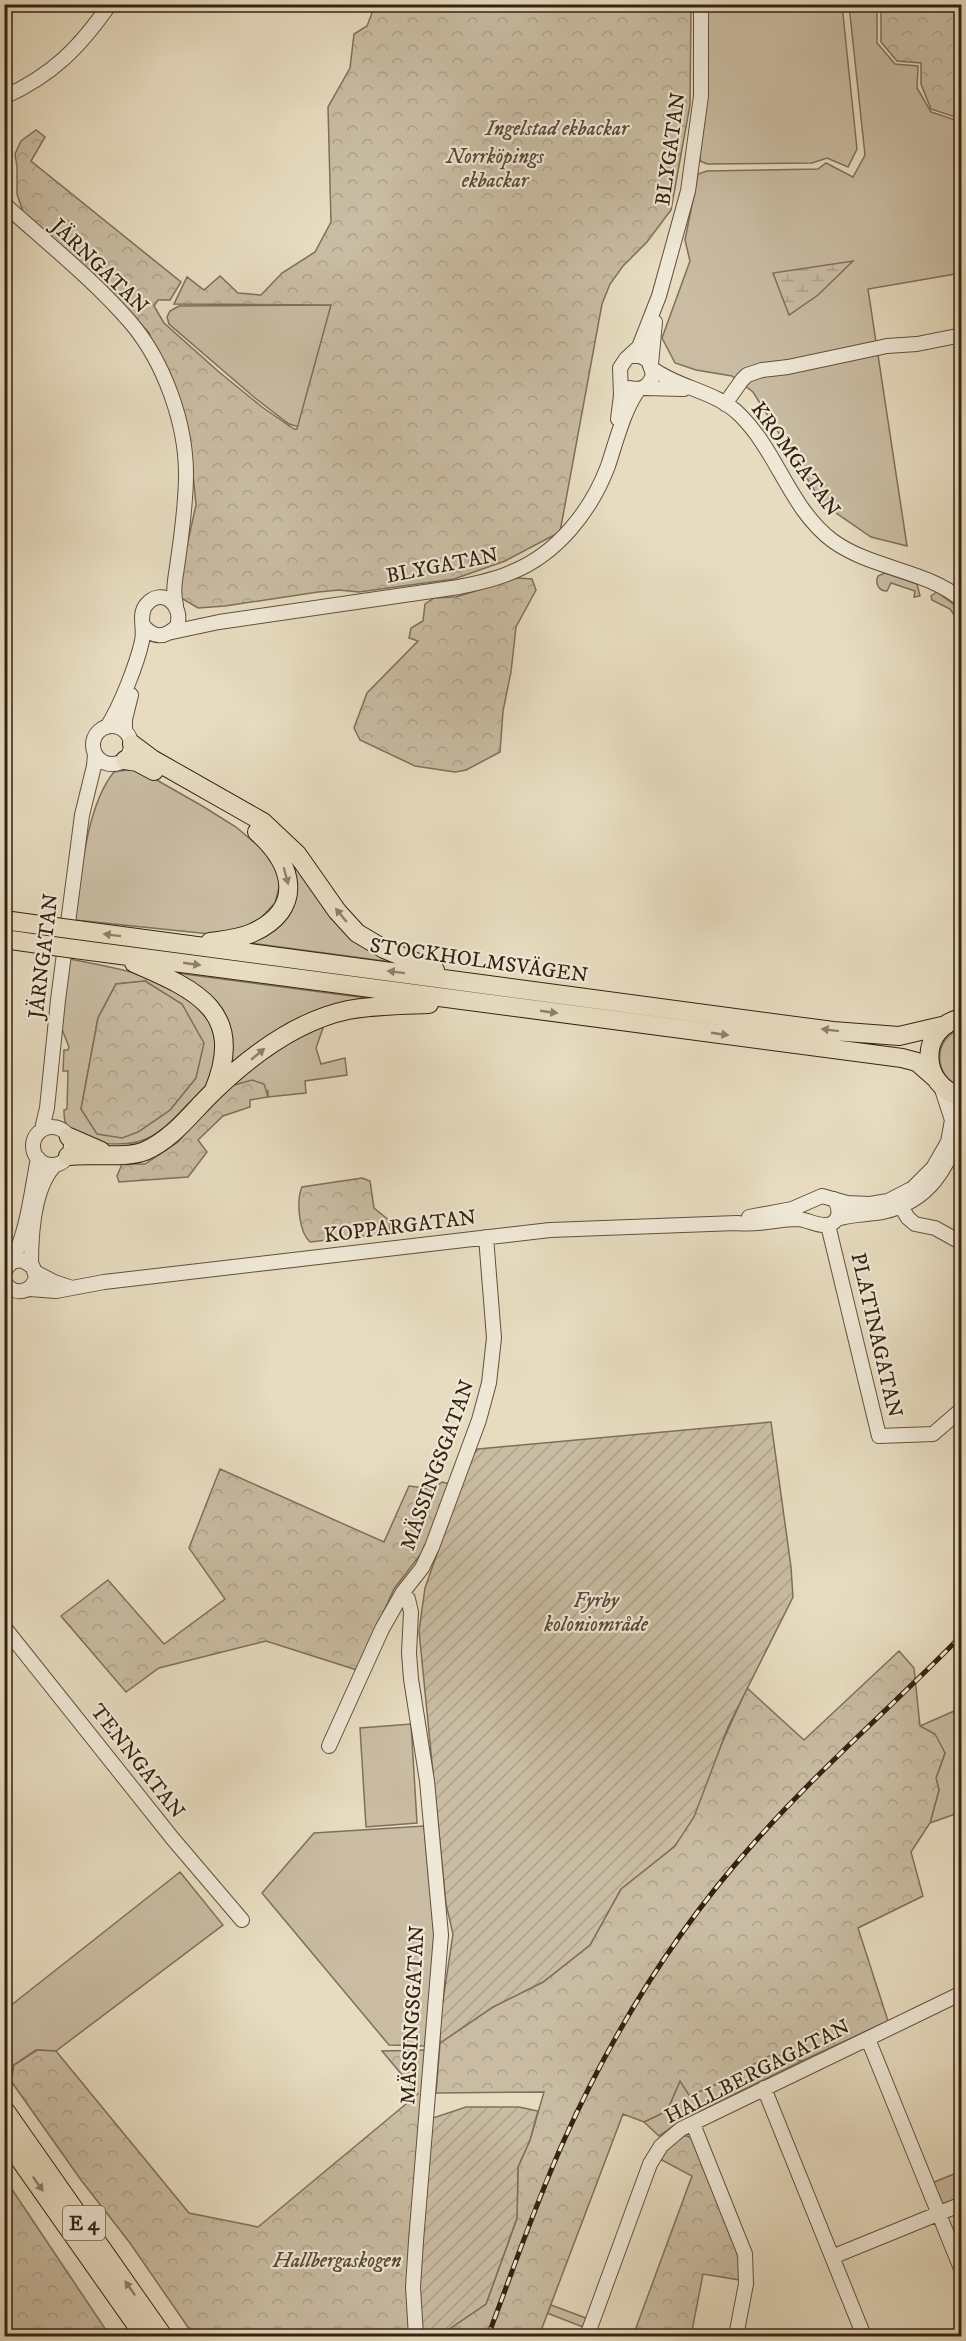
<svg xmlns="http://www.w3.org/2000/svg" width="966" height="2341" viewBox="0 0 966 2341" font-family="'IM FELL DW Pica',serif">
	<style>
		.grass { fill: #c9bca2; stroke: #7f6f5a; stroke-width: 1.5; fill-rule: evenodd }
		.forest { fill: url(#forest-crowns); stroke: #7f6f5a; stroke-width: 1.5 }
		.wetland { fill: url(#wetland-marsh); stroke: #7f6f5a; stroke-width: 1.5 }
		.garden { fill: url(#garden-furrows); stroke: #7f6f5a; stroke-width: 1.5 }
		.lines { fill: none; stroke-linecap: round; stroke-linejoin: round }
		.minor-casing { stroke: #62503d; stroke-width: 16 }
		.highway-casing { stroke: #352211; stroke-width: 20 }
		.minor { stroke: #efe8d6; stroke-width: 14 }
		.highway { stroke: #e7dcc0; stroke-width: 18 }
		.rail-casing { stroke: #352211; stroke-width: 5 }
		.rail { stroke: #efe8d6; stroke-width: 3; stroke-dasharray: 9; stroke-linecap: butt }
		.highway-bridge-casing { stroke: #352211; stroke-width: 20; stroke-linecap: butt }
		.highway-bridge { stroke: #e7dcc0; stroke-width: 18 }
		.oneway { fill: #8e7f68 }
		.labels { text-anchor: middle; stroke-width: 4.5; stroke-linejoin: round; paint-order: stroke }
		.shield { fill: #efe8d6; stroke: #6d5d4c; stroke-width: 1.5 }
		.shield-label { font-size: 20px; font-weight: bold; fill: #352211 }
		.park-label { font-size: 21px; font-style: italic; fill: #5a4835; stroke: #efe8d6 }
		.street-label { font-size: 21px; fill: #352211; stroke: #efe8d6 }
	</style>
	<defs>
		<pattern id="forest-crowns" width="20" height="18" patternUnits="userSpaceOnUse" patternTransform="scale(1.5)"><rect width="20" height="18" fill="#c9bca2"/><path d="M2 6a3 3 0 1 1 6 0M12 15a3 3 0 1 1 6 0" fill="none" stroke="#ada18a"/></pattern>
		<pattern id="wetland-marsh" width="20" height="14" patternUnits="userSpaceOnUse" patternTransform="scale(1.5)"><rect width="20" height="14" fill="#c9bca2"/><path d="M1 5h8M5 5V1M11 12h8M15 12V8" fill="none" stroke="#ada18a"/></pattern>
		<pattern id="garden-furrows" width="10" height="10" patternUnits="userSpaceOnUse" patternTransform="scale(1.5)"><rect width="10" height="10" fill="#c9bca2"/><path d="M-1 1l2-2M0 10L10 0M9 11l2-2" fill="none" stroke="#ada18a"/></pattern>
	</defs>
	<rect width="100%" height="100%" fill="#e7dcc0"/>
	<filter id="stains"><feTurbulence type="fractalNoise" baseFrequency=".00333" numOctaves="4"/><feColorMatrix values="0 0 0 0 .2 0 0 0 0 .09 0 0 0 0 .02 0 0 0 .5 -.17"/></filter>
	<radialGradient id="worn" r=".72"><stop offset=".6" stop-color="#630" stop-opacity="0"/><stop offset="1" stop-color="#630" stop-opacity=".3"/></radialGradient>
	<path class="grass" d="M705 5H842L857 149 848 167 827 158 812 163 707 164 700 161Z
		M849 5H877V43L895 64 918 66 917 88 931 112 961 122V273L868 289 907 546 871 537 823 504 753 392 732 376 696 370 675 363 662 338 690 261 685 240 698 174 707 171 818 169 826 163 853 177 865 155Z
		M354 220 306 429 289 424 255 398 169 324 167 317 170 311 179 306 332 305 336 263Z
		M885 573 917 584 920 596 914 597 915 591 891 583 887 591C878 591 875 583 878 576Z
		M937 592 961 610V624L950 609 932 600 931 596Z
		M127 770 141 771 204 807 236 827 261 848 276 868 280 884 275 903 259 920 239 932 210 934 75 920C81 876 86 806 114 772Z
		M270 838 399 963 243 942 289 914Z
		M70 959C103 966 140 971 171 987 198 1001 229 1035 216 1068 210 1084 197 1095 185 1107 175 1118 160 1133 146 1139 126 1148 78 1146 66 1124 64 1120 64 1114 64 1110L67 1109 68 1071H63L64 1050H68L69 1047 61 1027ZM146 981 196 1078 170 1110 138 1132 81 1109 98 1018 116 984Z
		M162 971 374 999 226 1074 229 1038Z
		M321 1024 323 1028 316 1048 321 1064 345 1058 347 1075 305 1081 306 1093 268 1097V1091L231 1086 279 1044Z
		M961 1029V1087C933 1077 932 1038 961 1029Z
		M961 1708C961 1721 957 1741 962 1751L961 1812 930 1823 939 1790 936 1778 945 1753 920 1726Z
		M411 1724 417 1823 366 1827 360 1728Z
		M424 1826 435 1945 425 2046 389 2045 262 1893 314 1833Z
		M180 1872 223 1925 56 2051 36 2050 14 2065 11 2081 5 2074V2010Z
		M773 2053 802 2061 682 2120 659 2136 644 2122 667 2111 680 2081 750 2064Z
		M961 2171V2198L947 2205 940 2203 932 2183Z
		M551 2305 586 2318 583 2327 547 2313Z"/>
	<path class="forest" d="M375 5H691L690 105 671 210 647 242 623 266 610 284 602 304 560 532 505 561 454 579 359 592 339 590 318 592 225 606 198 608 176 595 196 505 190 443 149 333 109 289 23 212 17 194V167L15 154 21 141 36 130 45 137 31 161 181 282 170 300H158L154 306 164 323 219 372 262 407 294 429H297L331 305 174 304 187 277 204 290 220 276 238 293 261 295 282 273 315 252 331 222 328 107 350 68 354 34 367 26Z
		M933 5 934 6 961 5V119L931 109 921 84V63L897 61 881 42V5Z
		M517 578 532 579 536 590 516 627 511 672 503 711 500 752 466 770 455 772 415 766 360 740 354 728 367 693 418 641 409 638 411 628 423 621 425 604 434 598 456 597Z
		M145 981 182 1004 204 1043 196 1078 170 1110 138 1132 122 1138 97 1134 81 1109 98 1018 116 984Z
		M252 1080 264 1084 268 1097 250 1100V1107L223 1116 198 1140 207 1152 188 1177 119 1182 117 1176 122 1164H145L178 1142 221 1092 231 1086Z
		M362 1178 370 1181 374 1208 390 1221V1233L310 1242C299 1232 296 1201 302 1187Z
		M220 1469 384 1542 409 1486 433 1489 442 1482 451 1484 430 1542 394 1589 357 1670 266 1641 159 1668 126 1692 61 1616 108 1580 164 1644 225 1599 189 1548Z
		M899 1651 914 1668 920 1726 935 1734 945 1753 936 1778 939 1790 930 1823 911 1852 923 1896 858 1928 888 2021 802 2061 773 2054 707 2089 689 2095 680 2081 667 2111 644 2122 623 2114 539 2336H439L486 2304 517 2218 518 2167 530 2140 544 2092 436 2093 440 2043 493 2007 543 1982 590 1945 621 1889 675 1846 747 1688 804 1740Z
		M37 2050 56 2051 189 2213 258 2227 418 2094 382 2051 430 2050 416 2336H194L130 2243 81 2180 11 2081 14 2065Z
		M682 2136H687L693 2139 739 2257 740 2280 703 2274 691 2336H633L692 2176 660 2159 666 2150Z
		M5 2179 110 2336H5Z"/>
	<path class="wetland" d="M853 261 818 295 789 315 773 273Z"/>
	<path class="garden" d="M771 1422 791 1567 793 1597 728 1727 694 1817 675 1846 621 1889 590 1945 543 1982 493 2007 440 2043 439 2027 453 1934 446 1904 419 1631 425 1588 471 1457 478 1449Z
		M466 2107H519L538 2111 530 2140 518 2167 517 2218 486 2304 439 2336H416L427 2120Z"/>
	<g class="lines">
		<defs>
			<path id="minor" d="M4 97C53 75 80 47 110 4
				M4 204C47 243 93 279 131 323 164 362 186 423 186 474 186 503 182 532 178 560 176 576 172 590 176 605
				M651 364 655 322
				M653 369C680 389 717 391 741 416 778 453 790 509 833 541 872 569 924 569 962 600
				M630 388C642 391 650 386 653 374L648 360 640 356H631
				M644 388 684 389
				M725 404 742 380 747 375 762 370 788 367 887 346 917 344 962 335
				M618 419 621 395 620 368 626 359 639 347 659 296 688 191 701 96V4
				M172 632 219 622 459 587C477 583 495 580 512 572 557 554 591 511 608 466 616 442 624 409 639 389
				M93 745a19 19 0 1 1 38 0a19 19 0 1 1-38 0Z
				M107 727C120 707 137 664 142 641 145 629 138 615 146 605 162 586 184 605 177 626 166 638 153 639 143 625
				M125 731V719L131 695
				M33 1146a19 19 0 1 1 38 0a19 19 0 1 1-38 0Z
				M42 1129 47 1108 58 1000 82 815 94 766 95 754
				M897 1200 908 1218 915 1224 935 1228 962 1243
				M749 1217 792 1209 822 1196 847 1203 870 1204 888 1201 913 1188 933 1168 948 1142 952 1120 941 1086
				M837 1219C852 1214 868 1215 883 1212 930 1201 948 1168 962 1126
				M828 1225 879 1436 933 1434 962 1409
				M12 1262C28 1229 31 1194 38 1158
				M31 1264C31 1234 34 1187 55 1165
				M4 1271 12 1262 22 1260 33 1267 36 1278C30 1294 13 1296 4 1281
				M35 1272 54 1282 69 1287
				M30 1289 56 1291 104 1282 550 1230 737 1223C758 1226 777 1219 798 1219 809 1220 821 1228 831 1224 841 1219 840 1207 834 1199
				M4 1627 173 1839 242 1920
				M329 1746 382 1629 403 1592
				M868 2039 962 2271
				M764 2088 864 2336
				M693 2124 745 2254 746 2284 736 2336
				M832 2257 962 2204
				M416 2336 413 2287 416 2241 441 1935 427 1781 411 1679 409 1653 411 1612 408 1599 403 1592 422 1568 432 1547 479 1420 489 1383 494 1338 486 1237
				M587 2336 650 2164 661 2146 681 2129 962 1993"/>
			<path id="highway" d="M132 744 152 759 263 822 297 854 337 911 357 933 384 949 435 970
				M125 760 137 762 154 771
				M4 920 55 927
				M77 930 833 1031 899 1036 946 1025
				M4 939 53 946
				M210 942C225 940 239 939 252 933 305 909 294 865 257 832
				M75 949 902 1058 917 1062 934 1077
				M134 963C197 990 246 1012 214 1090
				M962 1018C918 1027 919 1086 962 1097
				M69 1137 101 1151
				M68 1156C91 1153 126 1159 145 1151 174 1138 191 1113 213 1092 250 1056 296 1021 348 1010 374 1005 402 1005 429 1004
				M4 2109 163 2336
				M4 2137 144 2336"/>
		</defs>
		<use href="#minor" class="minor-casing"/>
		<use href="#highway" class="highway-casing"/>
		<use href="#minor" class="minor"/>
		<use href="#highway" class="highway"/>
		<defs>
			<path id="rail" d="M488 2336C513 2270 536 2202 565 2138 613 2032 676 1930 753 1844 818 1770 893 1706 962 1635"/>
		</defs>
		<use href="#rail" class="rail-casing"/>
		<use href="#rail" class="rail"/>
		<defs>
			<path id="highway-bridge" d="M55 927 77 930
				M53 946 75 949"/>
		</defs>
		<use href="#highway-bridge" class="highway-bridge-casing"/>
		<use href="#highway-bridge" class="highway-bridge"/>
	</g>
	<defs><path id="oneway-solid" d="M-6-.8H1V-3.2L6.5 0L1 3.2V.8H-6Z" transform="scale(1.5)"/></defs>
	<g class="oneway">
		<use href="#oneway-solid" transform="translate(286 876) rotate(75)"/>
		<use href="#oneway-solid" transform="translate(341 915) rotate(-129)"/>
		<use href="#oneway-solid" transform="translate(112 935) rotate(-173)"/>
		<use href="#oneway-solid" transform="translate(192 964) rotate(8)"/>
		<use href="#oneway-solid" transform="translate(396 972) rotate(-173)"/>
		<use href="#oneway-solid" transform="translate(549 1012) rotate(8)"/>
		<use href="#oneway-solid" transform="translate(830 1030) rotate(-173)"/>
		<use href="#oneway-solid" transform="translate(720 1034) rotate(8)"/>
		<use href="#oneway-solid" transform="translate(258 1054) rotate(-40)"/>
		<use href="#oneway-solid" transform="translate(38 2184) rotate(55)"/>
		<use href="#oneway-solid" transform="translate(130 2288) rotate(-125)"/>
	</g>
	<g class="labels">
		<rect class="shield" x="63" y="2206" width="42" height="34" rx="4.5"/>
		<g class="shield-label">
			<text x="84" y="2230">E 4</text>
		</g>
		<g class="park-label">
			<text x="557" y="135">Ingelstad ekbackar</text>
			<text x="495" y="163">Norrköpings<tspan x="495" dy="24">ekbackar</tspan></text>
			<text x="596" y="1607">Fyrby<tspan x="596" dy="24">koloniområde</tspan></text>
			<text x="337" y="2267">Hallbergaskogen</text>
		</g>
		<g class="street-label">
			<text transform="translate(670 149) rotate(-82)" y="7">BLYGATAN</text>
			<text transform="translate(100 266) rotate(44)" y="7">JÄRNGATAN</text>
			<text transform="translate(796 459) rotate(54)" y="7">KROMGATAN</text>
			<text transform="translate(442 565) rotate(-11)" y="7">BLYGATAN</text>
			<text transform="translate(43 956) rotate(-83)" y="7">JÄRNGATAN</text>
			<text transform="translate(479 960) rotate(8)" y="7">STOCKHOLMSVÄGEN</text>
			<text transform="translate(400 1226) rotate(-7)" y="7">KOPPARGATAN</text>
			<text transform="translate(877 1335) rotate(77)" y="7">PLATINAGATAN</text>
			<text transform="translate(437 1465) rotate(-70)" y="7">MÄSSINGSGATAN</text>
			<text transform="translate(138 1761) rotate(52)" y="7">TENNGATAN</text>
			<text transform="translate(412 2015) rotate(-87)" y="7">MÄSSINGSGATAN</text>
			<text transform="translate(757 2071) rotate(-27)" y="7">HALLBERGAGATAN</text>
		</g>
	</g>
	<rect width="966" height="2341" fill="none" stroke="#e7dcc0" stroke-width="24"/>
	<rect x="6" y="6" width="954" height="2329" fill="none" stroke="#352211" stroke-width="3"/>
	<rect x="12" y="12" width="942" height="2317" fill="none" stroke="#352211" stroke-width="1.5"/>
	<rect width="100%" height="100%" filter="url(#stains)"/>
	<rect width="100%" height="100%" fill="url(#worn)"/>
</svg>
